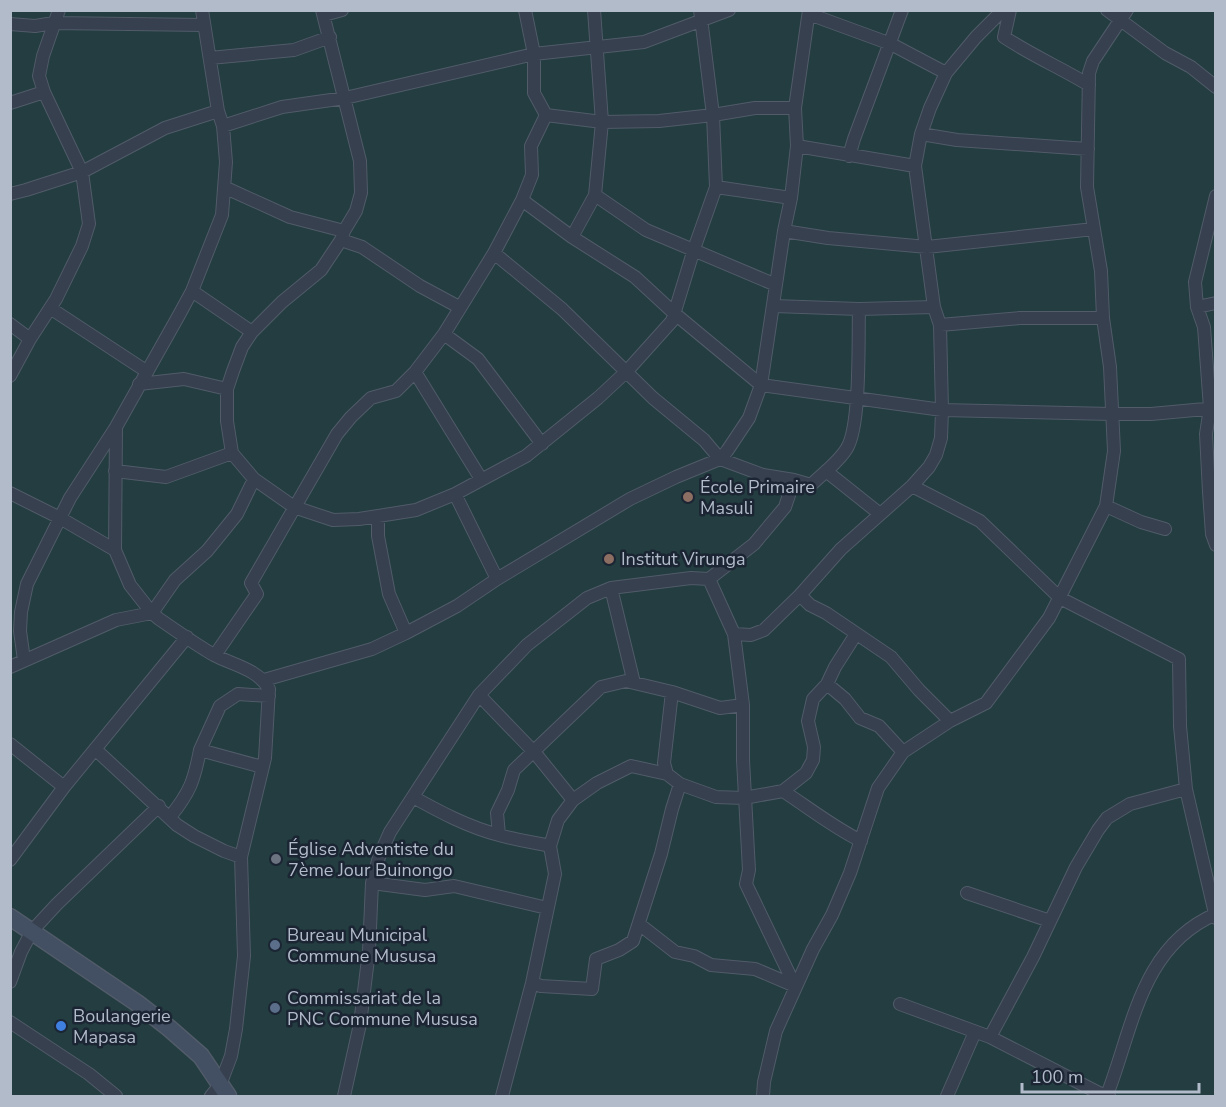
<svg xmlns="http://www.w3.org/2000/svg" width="1226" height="1107" viewBox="0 0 1226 1107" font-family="'Nunito Sans',sans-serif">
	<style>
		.green { fill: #233d40 }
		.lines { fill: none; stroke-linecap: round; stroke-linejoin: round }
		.street-casing { stroke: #515b69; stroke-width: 14 }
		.secondary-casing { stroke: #515b69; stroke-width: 19 }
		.street { stroke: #36404f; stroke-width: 12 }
		.secondary { stroke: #434f62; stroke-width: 16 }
		.education-dot { fill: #8d6e63; stroke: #1b2533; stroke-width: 2 }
		.worship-dot { fill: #6b7280; stroke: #1b2533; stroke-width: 2 }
		.service-dot { fill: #5c6f8a; stroke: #1b2533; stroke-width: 2 }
		.shop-dot { fill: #3f7fe0; stroke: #1b2533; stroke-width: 2 }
		.labels { text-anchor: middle; stroke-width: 5; stroke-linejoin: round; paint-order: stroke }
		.poi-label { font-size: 18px; fill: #b1bbca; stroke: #1b2533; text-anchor: start }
	</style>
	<rect width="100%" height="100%" fill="#212e3f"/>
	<path class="green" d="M11 11H1215V1096H11Z"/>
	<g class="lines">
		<defs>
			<path id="street" d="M322 10 360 161 361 193 356 211 344 231
				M1010 10 1004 37C1031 55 1061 68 1089 85
				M1107 10 1165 53 1191 67 1216 87
				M809 14 891 44 946 73
				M324 15 342 10
				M10 24 35 26 54 23 204 25
				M210 58 294 50 330 37
				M10 103 44 92
				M546 115 602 122 659 121 713 115 755 108H795
				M223 126 282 107 345 98 534 54 644 42 729 10
				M921 134 957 140 1088 149
				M797 146 915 166
				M849 156 854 139 902 10
				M716 187 791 198
				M226 188 290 217 344 231 341 240 362 247 420 286 459 307
				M10 194 26 190 82 172 165 128 218 111
				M595 195 646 230 776 285
				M1216 196 1195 282 1197 307 1204 327 1210 408 1206 434 1209 492 1212 534 1216 545
				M522 200 572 237 635 277 674 313 761 385 942 410 1111 414H1151L1216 408
				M784 231 828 238 927 247 1094 229
				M572 237 595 195 602 122 594 10
				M341 240 321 270 282 302 252 332 242 347 233 371 227 389V421L232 453 254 479 294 507 333 520 359 519 416 510 455 494 526 456 598 398 627 371 672 321 694 249 716 187 713 115 700 10
				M494 253 562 309 653 398 704 440 720 459 763 475 794 480 811 485C822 474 839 462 847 448 861 425 858 339 859 309
				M192 291 252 332
				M774 306 859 309 934 307
				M1197 307 1216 303
				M50 308 146 371
				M10 324 30 339
				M940 325 1020 318H1103
				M444 334 478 359 542 444
				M415 372 481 479
				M10 376 30 339 56 299 82 246 89 224 82 172 44 92 39 76 43 56 59 10
				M139 384 184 379 227 389
				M116 427 115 550 130 585 152 613 159 619C177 631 195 644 214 655 233 665 258 669 269 689L265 758 241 857 244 956 236 1029 231 1056 220 1085 211 1096
				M115 471 166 477 232 453
				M826 471 880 514
				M912 486 980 521 1060 598 1179 659 1180 726 1186 789 1216 918
				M10 493 60 518 115 550
				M455 494 497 579
				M1106 506 1141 522 1165 529
				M378 516V536L389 594 406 633
				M709 579 734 634 743 705V760L749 870 746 884 795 986
				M611 588 634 683
				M800 595 810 605 826 613 891 657 919 690 950 721
				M734 634 751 635 764 630 800 595 841 549 912 486 929 467 936 455 941 438 942 410 940 325 934 307 915 166 921 134 930 108 946 73 976 37 1003 10
				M215 655 257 594 251 583 337 434 351 417 371 398 396 391 415 372 444 334 494 253 522 200 532 175 531 146 546 115 534 93V54L525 10
				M24 660 20 631 21 612 27 584 70 498 116 427 179 315 192 291 222 215 226 162 223 126 218 111 202 10
				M10 667 116 620 152 613 175 580 207 551 237 514 254 479
				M264 680 372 649 406 633 457 606 497 579 630 499 676 477 720 459 727 451 749 418 761 385 784 231 791 198 797 146 795 108 809 10
				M827 684 845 699 860 718 879 726 903 752
				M479 695 535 753 573 800
				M10 744 64 787
				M95 749 177 825 194 836 224 851 241 857
				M200 750 220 706 238 694 269 696
				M667 774 664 763 672 692
				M783 791C809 808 833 827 861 841
				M413 797C440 812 468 827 499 835 516 840 533 842 550 846
				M170 817C190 792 194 781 200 750L262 767
				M499 835 497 813 508 790 514 770 601 687 626 681 672 692 720 708 743 705
				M10 860 64 787 187 637
				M372 883 425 890 454 886 547 908
				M967 893 1050 921
				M639 924 675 952 694 956 711 965 755 969 795 986
				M10 982 21 952 32 931 57 904 159 806
				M532 983 541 986 592 989 596 959 619 950 633 941 661 854 672 809 680 784
				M900 1004 990 1037 1099 1093 1109 1096
				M10 1022 89 1074 116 1096
				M990 1037 1033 957 1076 867 1098 830 1107 818 1130 804 1186 789
				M1107 1095C1133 1028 1141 946 1216 914
				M344 1096 360 1024 369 951 372 883 379 857 390 832 479 695 527 645 587 598 611 588 691 578 709 579 754 544 785 507 794 480
				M502 1096 532 983 555 874 550 846 558 820 573 800 597 783 631 766 667 774 680 784 716 797 744 798 783 791 806 773 813 760 814 747 808 721 813 699 827 684 835 667 856 634
				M763 1096 764 1082 776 1031 813 949 832 915 850 873 878 788 903 752 950 721 986 703 1049 618 1106 506 1114 451 1110 367 1103 318 1101 271 1087 187 1089 73 1093 61 1127 10
				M947 1096 975 1032"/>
			<path id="secondary" d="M10 917 137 1003 169 1028 201 1056 228 1096"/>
		</defs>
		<use href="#street" class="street-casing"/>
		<use href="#secondary" class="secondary-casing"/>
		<use href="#street" class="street"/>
		<use href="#secondary" class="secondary"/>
	</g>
	<g class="education-dot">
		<circle cx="688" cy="497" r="6"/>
		<circle cx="609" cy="559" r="6"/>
	</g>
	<circle class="worship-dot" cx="276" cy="859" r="6"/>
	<g class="service-dot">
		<circle cx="275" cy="945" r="6"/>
		<circle cx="275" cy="1008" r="6"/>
	</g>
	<circle class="shop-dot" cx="61" cy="1026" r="6"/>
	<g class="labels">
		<g class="poi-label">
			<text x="700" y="493">École Primaire<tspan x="700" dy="21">Masuli</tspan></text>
			<text x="621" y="565">Institut Virunga</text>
			<text x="288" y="855">Église Adventiste du<tspan x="288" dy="21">7ème Jour Buinongo</tspan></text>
			<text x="287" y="941">Bureau Municipal<tspan x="287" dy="21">Commune Mususa</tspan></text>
			<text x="287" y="1004">Commissariat de la<tspan x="287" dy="21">PNC Commune Mususa</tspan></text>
			<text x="73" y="1022">Boulangerie<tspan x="73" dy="21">Mapasa</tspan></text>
		</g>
	</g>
	<rect width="1226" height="1107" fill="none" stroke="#b1bbca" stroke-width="24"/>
	<path d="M1022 1083v9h177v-9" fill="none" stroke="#b1bbca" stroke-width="3"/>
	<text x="1031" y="1083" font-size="18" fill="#b1bbca" stroke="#1b2533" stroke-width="4.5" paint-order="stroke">100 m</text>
</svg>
